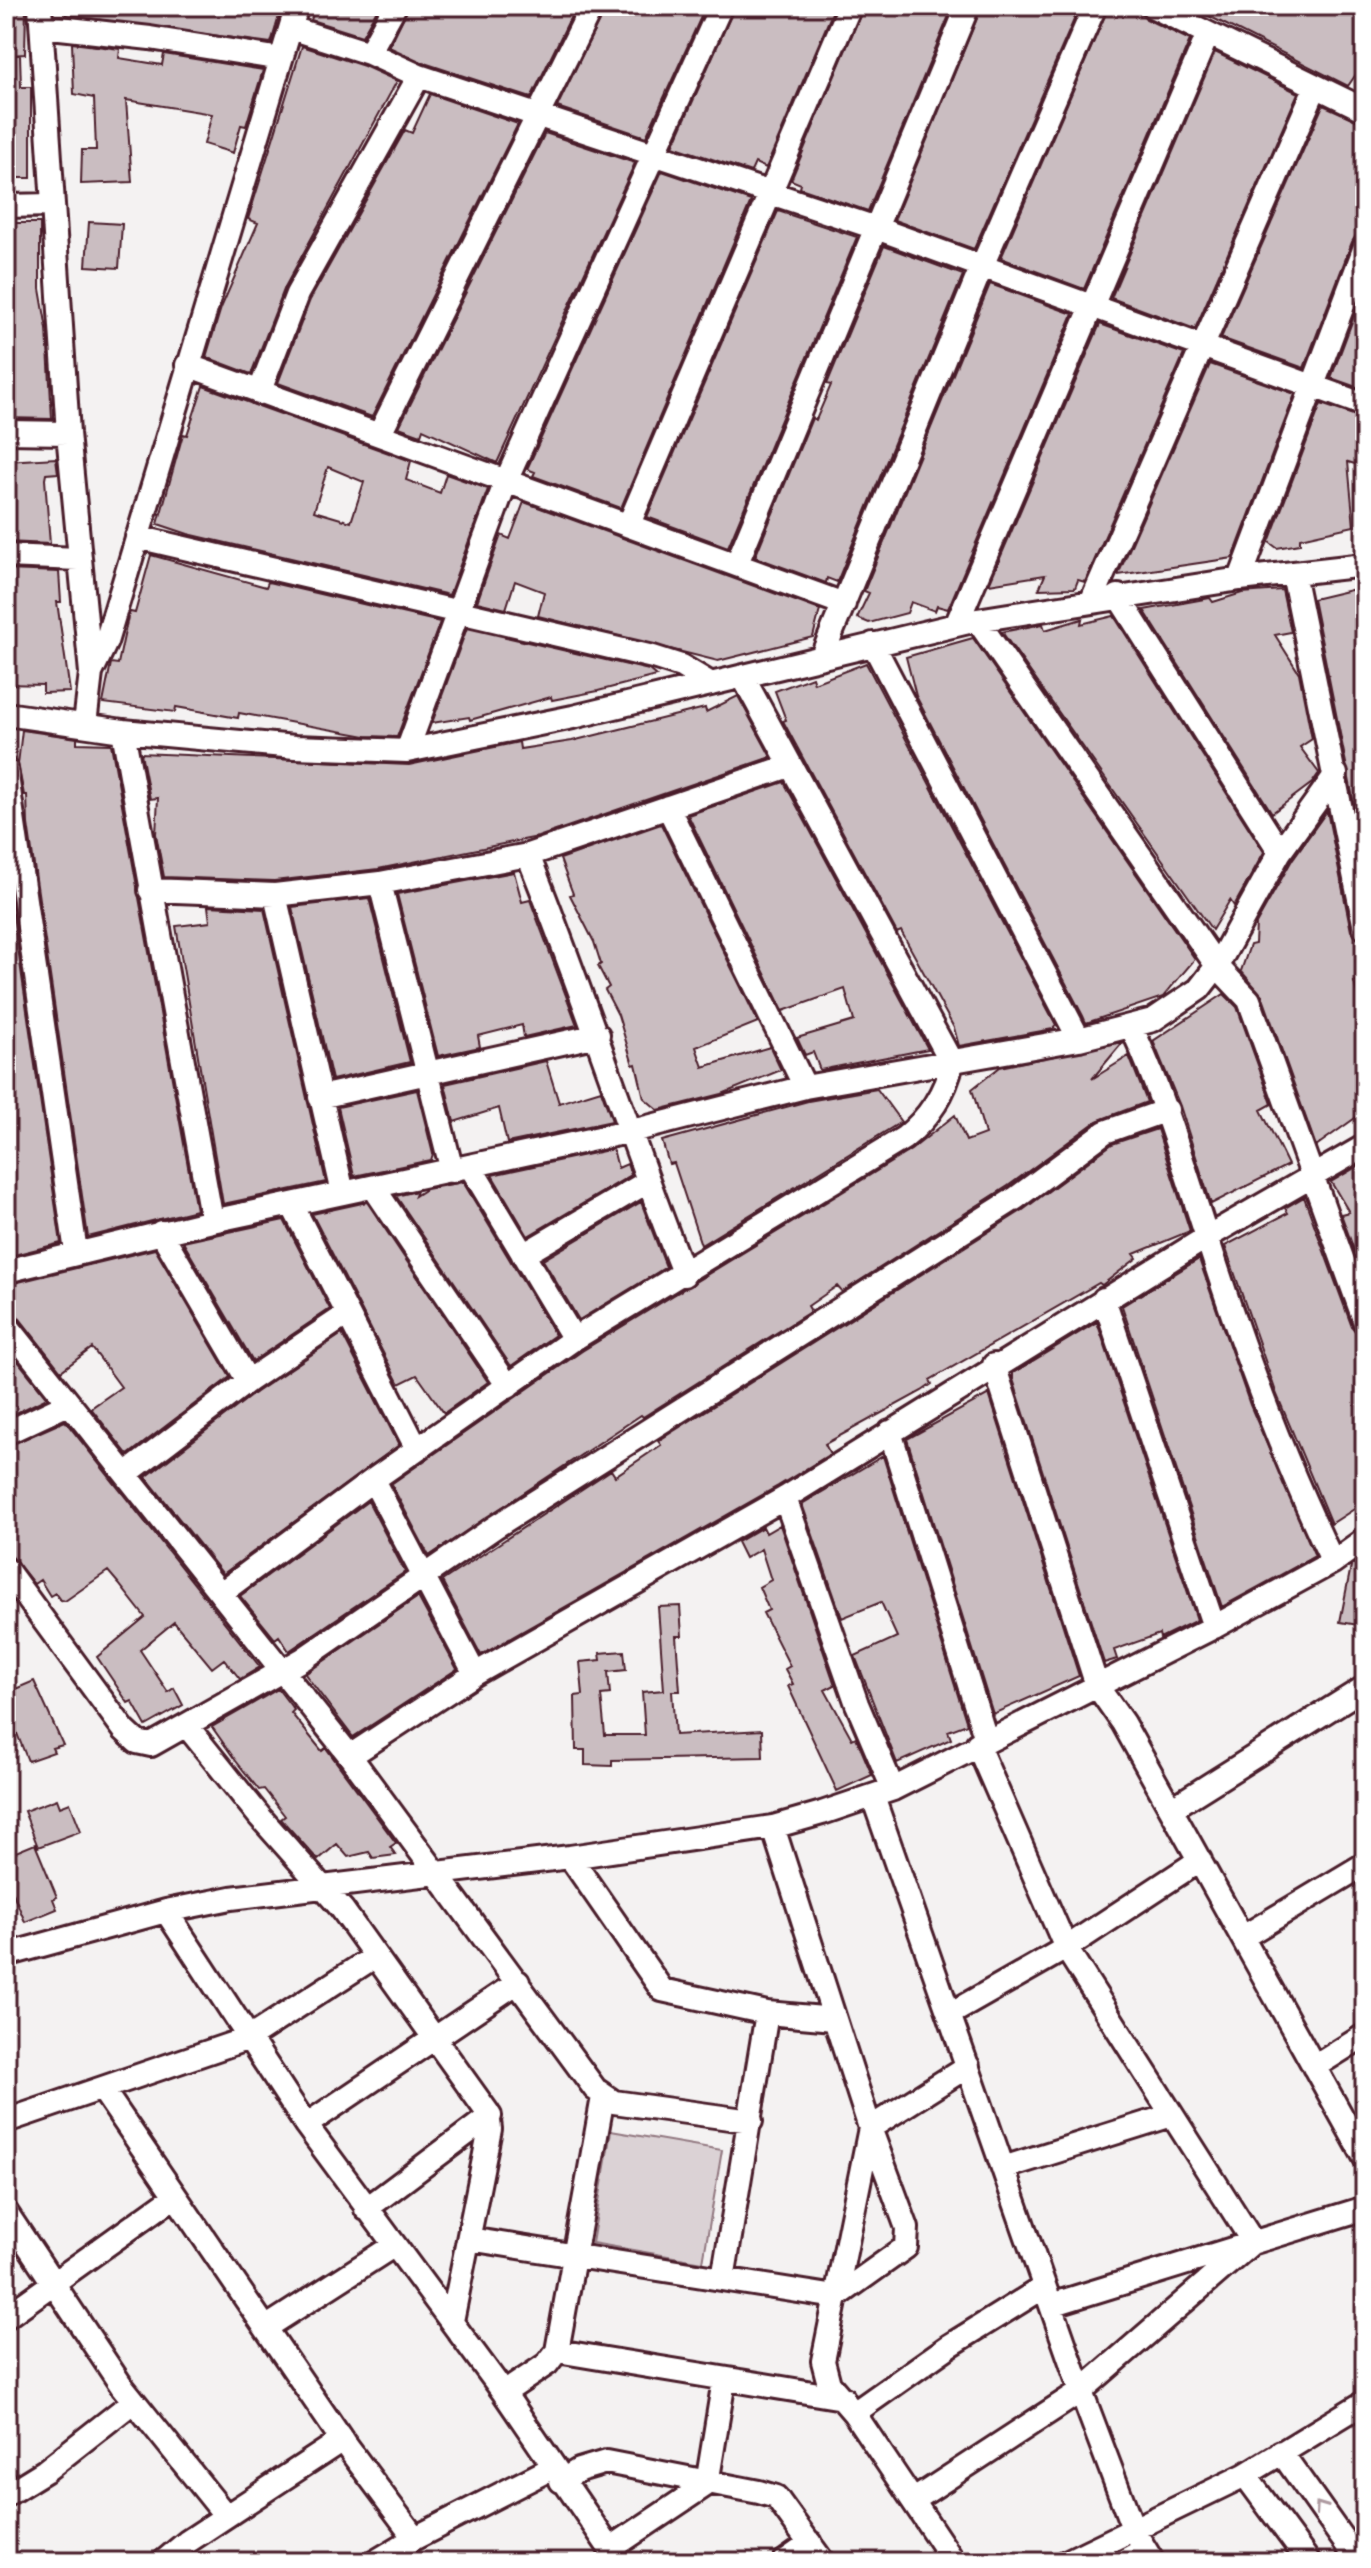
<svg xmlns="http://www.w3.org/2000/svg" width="1371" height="2568" viewBox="0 0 1371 2568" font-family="Mali,sans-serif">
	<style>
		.green { fill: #dbd2d5; stroke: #927880; stroke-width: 2 }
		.building { fill: #cabdc1; stroke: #4a1f2b; stroke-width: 2; fill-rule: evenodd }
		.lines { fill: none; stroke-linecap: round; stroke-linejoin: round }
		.minor-casing { stroke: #4a1f2b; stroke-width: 28 }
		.minor { stroke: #fff; stroke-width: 22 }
		.oneway { stroke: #ae9aa0 }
	</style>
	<rect width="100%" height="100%" fill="#f4f2f2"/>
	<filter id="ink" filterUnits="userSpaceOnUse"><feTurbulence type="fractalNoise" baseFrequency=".0125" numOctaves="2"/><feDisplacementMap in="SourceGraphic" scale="16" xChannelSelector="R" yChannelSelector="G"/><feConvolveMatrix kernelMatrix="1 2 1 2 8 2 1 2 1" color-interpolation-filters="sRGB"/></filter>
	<g filter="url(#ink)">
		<path class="green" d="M611 2131 722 2150 703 2262 592 2243Z"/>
		<path class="building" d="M6 6H26L25 54 9 55H20L21 87H31V178H6Z
			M66 6H282L271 43 66 15Z
			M316 6H379L362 36 311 20Z
			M409 6H576L531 98 424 63 389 47Z
			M606 6H706L646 137 557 107Z
			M735 6H835L766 168 755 163 751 172 673 146Z
			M864 6H953L868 211 800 188 801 184 791 180Z
			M982 6H1080L974 249 894 220Z
			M1109 6H1138L1146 19 1190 40 1084 289 1001 258Z
			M1189 6H1365V80L1357 73 1348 86Z
			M72 43 120 49 119 58 162 65 164 54 263 70 246 126 241 125 233 153 204 144 212 114 126 100 132 182 81 184 82 150H96L94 98 74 94Z
			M302 46 364 66 397 81 285 287 251 374 206 357 221 308 258 223 248 219Z
			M1215 52 1298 93 1195 329 1111 298Z
			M430 94 518 124 372 417 278 383 310 300 405 130 412 133Z
			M1323 105 1365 124V231L1360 229 1352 242 1304 368 1221 338Z
			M545 133 635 163 497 463 423 429 421 435 399 427Z
			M662 171 751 201 621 508 533 476 535 472 527 469Z
			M778 211 857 237 728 547 647 517Z
			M89 222 122 224 119 268 86 266Z
			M12 223H40V289L47 329 52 419 6 418V290H13Z
			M884 246 963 275 837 582 827 578 826 583 755 557 812 418 816 420 831 385 827 384Z
			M990 284 1073 314 948 609 937 606 935 611 911 602 907 613 869 623 857 618 869 593 864 591Z
			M1365 287V390L1331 378Z
			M1100 324 1184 354 1085 582 1078 580 1075 588 1039 589 1045 575 989 584Z
			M1210 364 1295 394 1233 558 1118 575Z
			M203 386 411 461 406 480 440 493 446 474 488 489 449 595 188 534 158 524 183 434 187 435ZM328 467 364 482 351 522 314 511Z
			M1321 404 1365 419 1358 443 1365 445V467L1348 462 1354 526 1300 538V544L1277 548 1269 542Z
			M56 458 58 473 46 474 45 479 50 544 6 542V461Z
			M524 502 820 610 813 637 718 661 538 616 544 592 515 581 506 609 477 602 501 535 510 539Z
			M151 555 266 587 268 582 440 622 397 737 366 736 239 713 238 718 176 707 175 712 103 703 111 663 118 664 128 617 130 612 135 613Z
			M6 570 59 572 61 602H57L70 692 43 693V685L6 684Z
			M1355 589 1365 634V858L1313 599Z
			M1282 590 1291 632 1275 635 1299 673 1312 739 1300 747 1319 773 1312 783 1272 813 1144 610 1210 598 1213 602 1242 593Z
			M1114 616 1264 852 1234 906 1230 900 1212 930 1002 632 1043 624 1045 630 1082 619 1081 624Z
			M467 628 649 670 656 676 598 691 552 700 551 697 470 720 469 717 432 723Z
			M973 638 1195 959 1163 997 1086 1023 1083 1016 916 696 906 657Z
			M866 663 1056 1025 1053 1029 959 1046 954 1028 901 931 897 933 783 721 786 720 775 691 812 677 814 683Z
			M738 696 771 757 538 837 378 869 274 881 164 877 156 834 158 798 150 799 141 753 409 765 519 742 520 749 572 741 705 708 706 712Z
			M22 730 77 738V743L111 744 196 1210 88 1237 28 824 27 795H24L18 764Z
			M784 782 928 1049 820 1070 813 1052 805 1055 797 1038 854 1021 845 989 783 1011 688 815Z
			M1327 811 1351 931 1362 941 1365 956V959L1356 961 1361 980 1354 982 1365 1022V1111L1316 1146 1262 995 1241 971 1250 945 1255 944 1256 924 1292 860Z
			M661 824 758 1022 696 1047 703 1067 770 1047 781 1070 722 1094 658 1110 644 1098 636 1064 633 1065 618 1015 605 990 609 987 598 966 601 964 594 942 570 895 573 894 560 859Z
			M6 867 61 1243 6 1257Z
			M514 872 522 902 530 900 577 1025 524 1037 522 1025 478 1036 480 1047 438 1056 397 894Z
			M369 898 410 1062 332 1080 292 907Z
			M208 906 264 909 326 1182 223 1204 176 926 210 922Z
			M1224 994 1237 1007 1272 1104 1261 1110 1288 1165 1211 1204 1180 1106 1153 1041Z
			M1123 1042 1092 1079 1129 1056 1147 1102 1097 1121 1008 1186 842 1292 837 1286 808 1306 811 1311 643 1417 641 1415 429 1556 391 1484 582 1351 911 1150 955 1115 966 1141 985 1134 972 1089 1000 1067Z
			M546 1061 559 1103 601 1090 612 1121 507 1143 499 1108 454 1122 445 1084Z
			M877 1089 901 1122 701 1245 674 1163 669 1164 662 1141 808 1101Z
			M417 1090 433 1154 431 1160 354 1176 338 1107Z
			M1157 1129 1190 1231 1134 1254 1137 1258 1102 1285 1099 1283 930 1380 932 1384 922 1391 825 1444 830 1454 778 1486 481 1655 442 1581 611 1470 615 1476 661 1445 658 1441 1023 1210 1112 1144Z
			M613 1149 618 1168 627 1164 631 1175 528 1236 492 1175Z
			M1365 1162V1251L1356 1255 1341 1214 1349 1212 1331 1182Z
			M463 1182 555 1335 511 1366 396 1196 417 1191 415 1196 426 1189Z
			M1304 1197 1352 1327 1365 1343V1502L1331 1524 1277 1395 1225 1246 1288 1213 1285 1208Z
			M367 1202 488 1382 444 1413 417 1375 399 1384 312 1214Z
			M641 1202 666 1267 579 1320 543 1260Z
			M284 1220 330 1309 253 1361 183 1242Z
			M155 1249 230 1377 128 1455 91 1408 121 1387 92 1348 61 1371 17 1315 6 1310V1285Z
			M1199 1259 1250 1405 1315 1556 1222 1607 1122 1306Z
			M1097 1322 1197 1620 1160 1638 1159 1634 1114 1650 1117 1659 1104 1663 1013 1379V1373Z
			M342 1334 399 1445 223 1574 146 1477 256 1392Z
			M6 1346 47 1398 6 1418V1379L14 1374 6 1362Z
			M989 1394 1079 1676 993 1714 907 1439Z
			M65 1421 260 1667 240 1679 224 1659 212 1668 174 1622 140 1650 168 1692 174 1688 183 1705 146 1726 132 1701 128 1703 97 1657 145 1617 119 1584 108 1571 65 1601 60 1600 55 1593 50 1596 40 1580 34 1584 6 1549V1447Z
			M883 1456 967 1724 948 1731 951 1739 897 1763 855 1656 897 1637 881 1602 842 1618 802 1504Z
			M368 1501 405 1572 289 1651 279 1636 275 1639 240 1596Z
			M780 1525 835 1685 825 1690 852 1739 856 1737 872 1775 837 1791 788 1686 793 1684 785 1669 790 1666 763 1613 769 1610 759 1587 771 1580 761 1549 745 1558 737 1542 763 1527 766 1533Z
			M1365 1556V1626L1340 1622 1351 1566Z
			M418 1597 457 1669 353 1737 305 1674Z
			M680 1606 682 1636H676L680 1691H672L675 1735 762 1730 763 1757 612 1760V1766L585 1765V1750H576L575 1696 583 1695 580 1662 601 1660 600 1653 624 1651 626 1670 608 1672 610 1694 601 1695 605 1735H645L642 1692 664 1690 658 1607Z
			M34 1681 63 1745 52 1748 54 1752 28 1761 6 1706V1693Z
			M278 1689 294 1710 291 1713 322 1751 326 1748 396 1843 390 1847 396 1855 373 1858 369 1852 348 1857 337 1844 318 1860 281 1819 285 1816 264 1789 259 1790 236 1761 212 1727Z
			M57 1799 60 1807 70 1803 81 1831 38 1847 24 1811Z
			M35 1844 57 1897 53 1899 57 1909 25 1922 6 1876V1856Z"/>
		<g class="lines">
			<defs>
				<path id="minor" d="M40 6 68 433 91 673 85 724
					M1152 6 1365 110
					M42 26 150 38 281 59
					M291 28 369 53 419 76 876 228 1365 405
					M369 53 395 6
					M6 206 52 205
					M187 365 844 604
					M259 393 297 294 419 76
					M6 432 68 433
					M380 433 592 6
					M629 524 850 6
					M137 537 653 657 681 666 711 684
					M6 556 78 559
					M737 563 968 6
					M1293 573 1365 928
					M1240 579 1365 247
					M1118 596 1280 852
					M1092 600 1315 88
					M977 620 1217 966 1249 1000 1365 1322
					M957 623 1208 34
					M873 644 1079 1039
					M822 656 982 266 1095 6
					M91 673 106 642 297 6
					M6 714 123 731 295 747 407 751 573 717 977 620 1240 579 1365 565
					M123 731 212 1221
					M407 751 506 481 721 6
					M6 769 76 1252
					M668 807 805 1087
					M528 855C584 994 629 1136 684 1275
					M380 883 452 1171
					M150 890 275 895
					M1132 1028C1163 1095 1183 1164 1206 1234 1241 1345 1282 1457 1333 1562
					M320 1097 598 1035
					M470 1166 574 1339
					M374 1188 508 1386
					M343 1193 275 895 380 883 528 855 789 766
					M292 1205 417 1449
					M161 1232 248 1381
					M523 1255 647 1182
					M6 1271 212 1221 632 1131 805 1087 1079 1039 1153 1020 1199 989 1217 966 1280 852 1336 774
					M1104 1299 1214 1627
					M6 1324 350 1756 595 2089 614 2102 751 2121
					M994 1365 1097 1686 1123 1723 1365 2158
					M890 1432 986 1739
					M6 1433 68 1404
					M126 1474 248 1381 346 1315
					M373 1480 475 1674
					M785 1498 857 1704 893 1789
					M6 1569 124 1730 137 1742 151 1745 303 1659 495 1527 1016 1198 1105 1132 1167 1110
					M221 1593 373 1480 574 1339 904 1138C929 1118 945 1094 952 1063L743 677
					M187 1726 260 1817 342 1909 488 2113 490 2129 452 2321
					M350 1756 475 1674 785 1498 1207 1237 1365 1146
					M873 1797 1081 2391 1134 2531 1153 2562
					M1171 1809 1365 1687
					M570 1857 662 1990 767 2013 834 2019
					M166 1911 306 2125 504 2393 619 2562
					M1243 1937 1365 1864
					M6 1955 166 1911 231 1898 570 1857 773 1827 822 1813 893 1789 1214 1627 1333 1562 1365 1539
					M950 2014 1066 1948 1200 1860
					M1314 2067 1365 2035
					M103 2090 342 2440 415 2538
					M6 2121 249 2038 374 1957
					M306 2125 518 1982
					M1003 2168 1172 2115
					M366 2209 490 2116
					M6 2212 121 2385 226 2516
					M469 2239 836 2297 906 2247 907 2228 870 2128 773 1827
					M723 2279 767 2013
					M1051 2305 1365 2208
					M6 2317 175 2196
					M267 2327 393 2246
					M557 2351 843 2398
					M504 2393 547 2364 557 2351 603 2097
					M854 2413 949 2346 1044 2287
					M1281 2452 1359 2562
					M1245 2475 1309 2562
					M561 2481 579 2470 606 2462 759 2492 776 2497 823 2562
					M6 2495 45 2471 134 2401
					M914 2500 1081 2391 1253 2242 1066 1948 977 1744
					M610 2549 707 2484 724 2380
					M163 2562 187 2542 342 2440
					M375 2562 415 2538 552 2468
					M784 2562 811 2543
					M954 2562 854 2413 829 2384 823 2361 870 2128 968 2066
					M1066 2562 1245 2475 1365 2402
					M1122 2562 1143 2550"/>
			</defs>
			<use href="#minor" class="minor-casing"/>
			<use href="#minor" class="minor"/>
		</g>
		<defs><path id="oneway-chevron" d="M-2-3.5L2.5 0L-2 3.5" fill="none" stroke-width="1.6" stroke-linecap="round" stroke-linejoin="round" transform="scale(2)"/></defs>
		<use class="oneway" href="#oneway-chevron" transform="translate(1320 2507) rotate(-125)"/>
	</g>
	<rect width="1371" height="2568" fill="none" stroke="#fff" stroke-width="32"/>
	<rect x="16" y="16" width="1339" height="2536" fill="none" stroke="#4a1f2b" stroke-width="3" filter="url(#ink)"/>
</svg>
